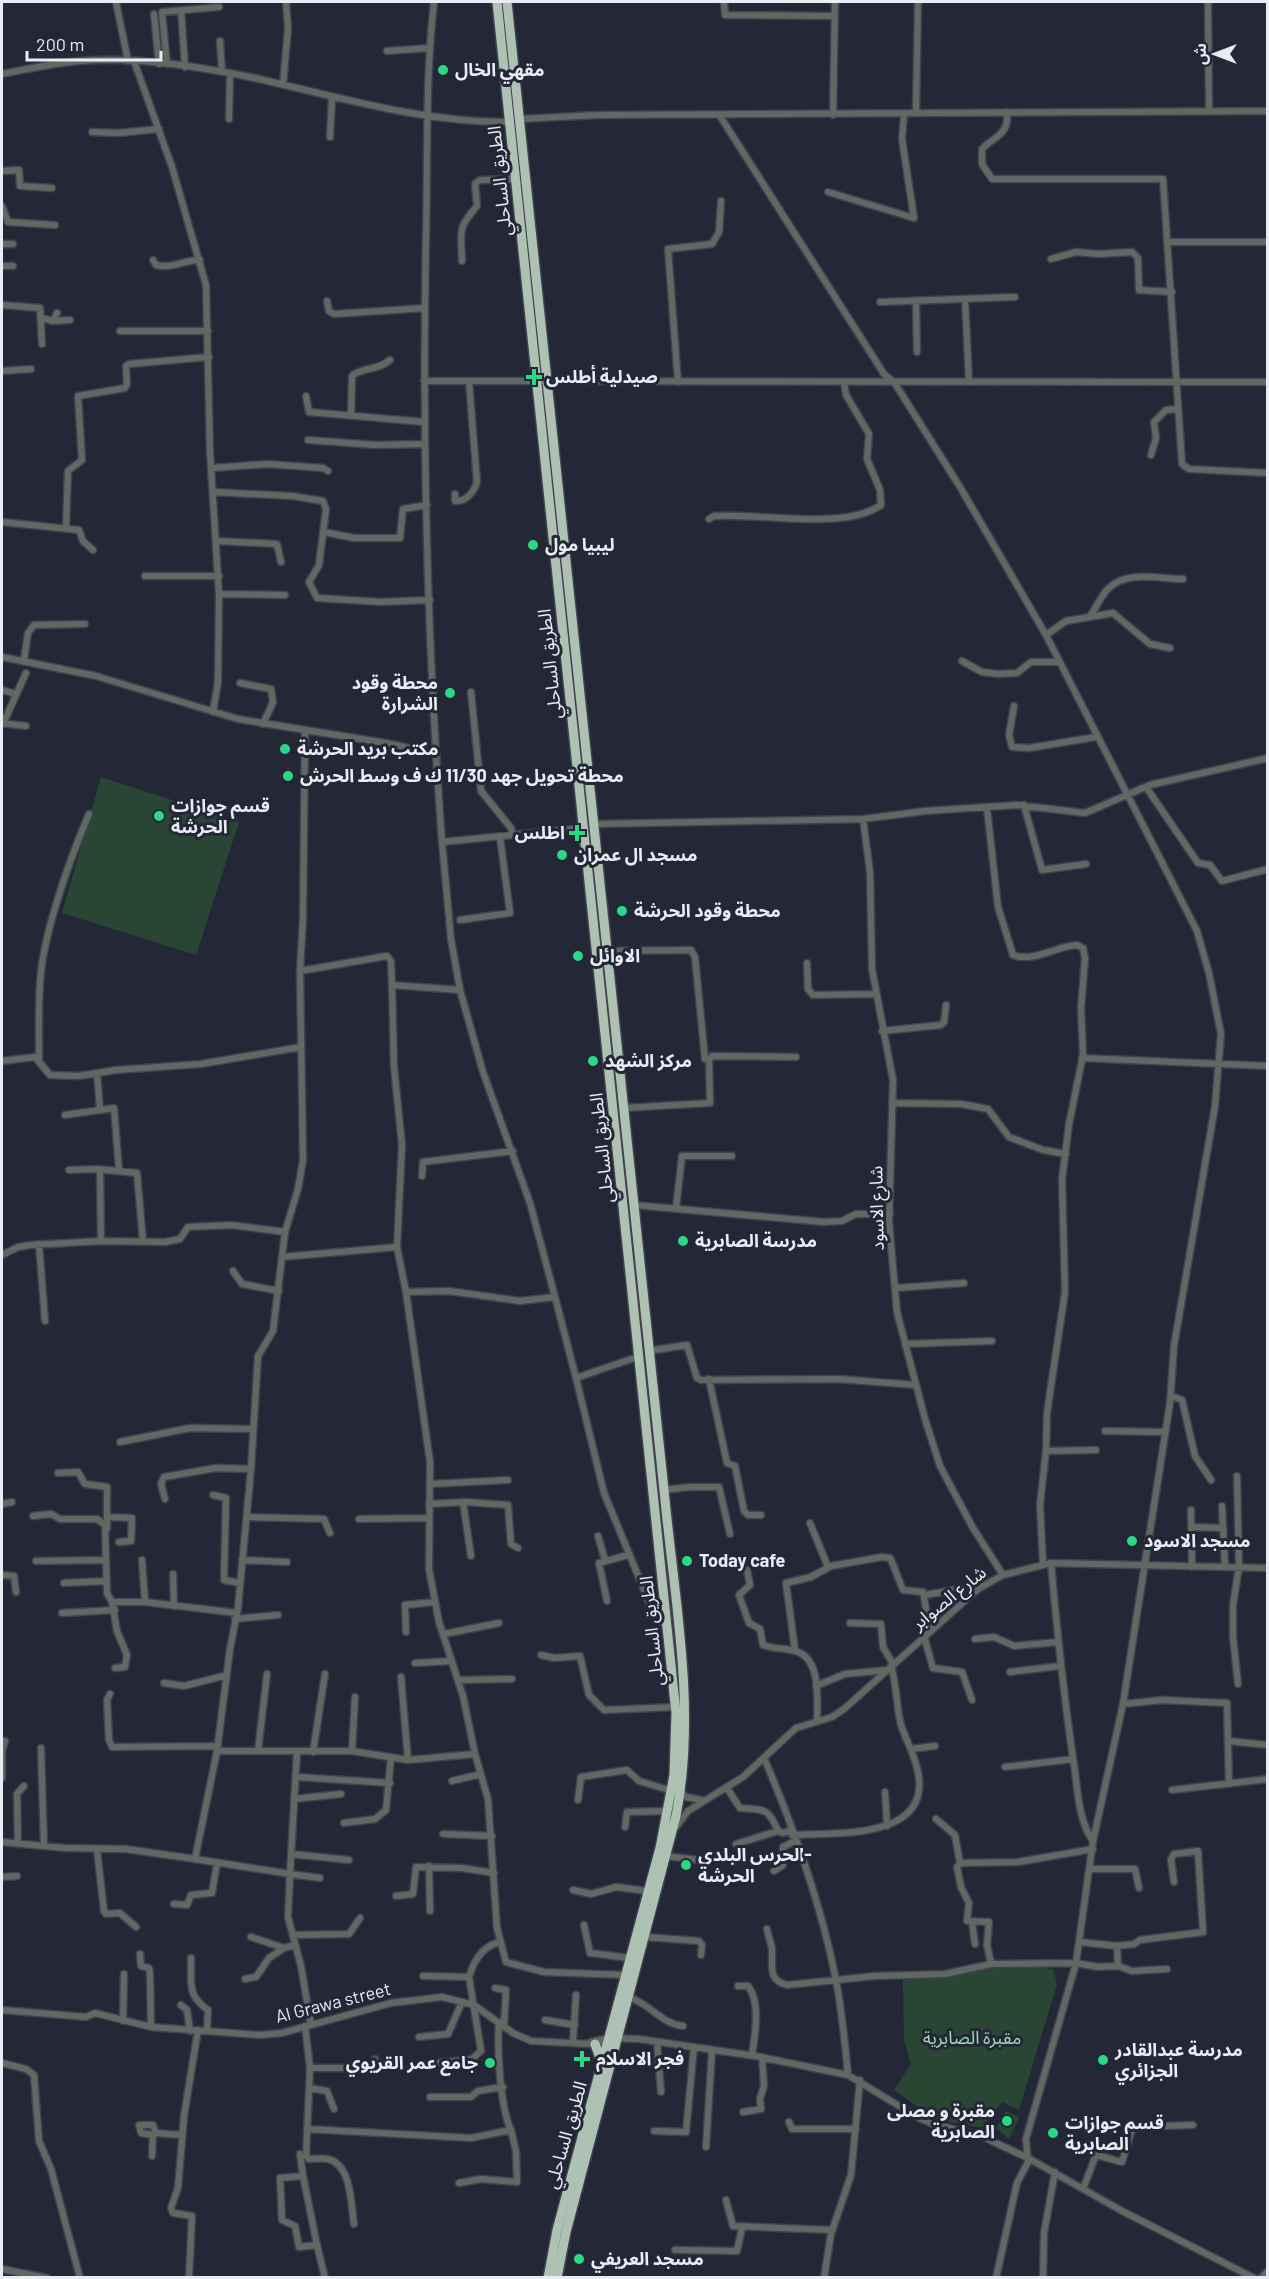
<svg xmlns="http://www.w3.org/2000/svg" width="1269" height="2279" viewBox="0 0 1269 2279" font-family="Barlow,'Noto Sans Arabic',sans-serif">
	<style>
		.green { fill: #294634 }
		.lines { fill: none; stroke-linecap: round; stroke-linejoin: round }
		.minor-casing { stroke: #404251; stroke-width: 9 }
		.highway-casing { stroke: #404251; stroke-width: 12 }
		.minor { stroke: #606862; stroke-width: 6 }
		.highway { stroke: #aec1b3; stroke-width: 9 }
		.poi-dot { fill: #2dd884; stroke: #242736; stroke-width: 2 }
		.labels { text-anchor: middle; stroke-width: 6; stroke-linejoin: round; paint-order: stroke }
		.poi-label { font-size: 18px; font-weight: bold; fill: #e9ebf5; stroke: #242736; text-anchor: start }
		.street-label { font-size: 18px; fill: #e9ebf5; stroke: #242736 }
		.park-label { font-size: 18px; fill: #99dcb0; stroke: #242736 }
	</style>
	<rect width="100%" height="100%" fill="#242736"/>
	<path class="green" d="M101 777 239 822 196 955 62 913Z
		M997 1963 1053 1969 1057 1984 1019 2110 1002 2102 982 2128 935 2119 894 2090 911 2064 904 2041 903 1979 970 1973Z
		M1006 2111 1019 2117 1009 2139 996 2128Z"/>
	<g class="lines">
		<defs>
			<path id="minor" d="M116 2 128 61
				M434 2C425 80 428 159 426 238 422 439 427 641 442 842L584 828
				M724 2 725 15 834 16
				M1208 2 1209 111
				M181 10 185 67
				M154 14 159 64
				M220 41 222 72
				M387 51 430 48
				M134 61 172 167 206 285 210 452 219 594 218 682 213 712
				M167 64 162 12 219 7
				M2 74C33 68 64 61 96 60 146 58 201 67 250 77 336 96 422 123 510 122
				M283 85 288 28 286 2
				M1007 112C1009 135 996 135 982 149V164L992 179H1163L1182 464 1189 469 1268 473
				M916 113 918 2
				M833 115 835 2
				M720 116 884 374 894 382 960 487 1046 635 1197 931 1209 973 1221 1034 1215 1106 1174 1346 1170 1403 1123 1704 1093 1841 1076 1963 1026 2139 1028 2162 1017 2183 996 2278
				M229 119 230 74
				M520 119 597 115 1268 111
				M92 132 118 133 159 129
				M330 137 332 98
				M2 171 19 170 20 186 52 188
				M828 192 914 218 902 139 904 114
				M2 206 8 222 55 225
				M1168 242H1268
				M2 244H13
				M1051 259 1076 252 1098 254 1132 252 1138 258 1139 290 1172 292
				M153 260 156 265C173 269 183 260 200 260
				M462 261C461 231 457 229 477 206L475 184 480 180 516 179
				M2 266H13
				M965 299 969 382
				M327 301 329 311 334 314 425 308
				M916 301 917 352
				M880 302 1015 297
				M2 305 40 308 42 344
				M42 318 53 321 57 313
				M53 321 70 320
				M120 331H208
				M2 371 31 369
				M424 381 1268 382
				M678 382 668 249 712 244 719 232 721 201
				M306 396 309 412 424 422
				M351 415 352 376C361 367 378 371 390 360
				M308 440 376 445 424 444
				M1151 455 1156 438 1154 422 1166 410 1178 409
				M212 468 267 464 323 468 328 471
				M213 492 292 496 323 501 326 509 319 565 309 582 317 598 381 602 430 600
				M455 494V501C466 502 474 492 477 482L469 381
				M709 519 714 516C761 513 844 531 881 505L880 490 867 459 869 434 846 395 844 382
				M2 522 79 530 83 541 93 550
				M66 528 68 471 82 460 78 396 125 388 127 384 126 366 129 364 209 357
				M324 532 354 538H400L403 509 427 505
				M217 541 277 544 281 562
				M145 576H219
				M219 594 285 595
				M1090 616C1097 607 1101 595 1109 588 1127 570 1160 579 1183 579
				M1046 635 1066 621 1113 613 1150 644 1170 648
				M2 657 96 676 238 719 386 743 436 754
				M24 660 28 633 34 625 85 624
				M962 661 982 672 998 674 1017 673 1031 662H1059
				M240 683 271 689 273 702 263 724
				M2 690 16 694
				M471 692 481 791 511 828 513 835
				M1014 706 1009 735 1012 747 1029 748 1096 737
				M2 723 26 726
				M3 724 26 673
				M1146 787 1198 863 1210 865 1222 881 1268 869
				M1024 805 1042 870 1086 864
				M987 808 998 907 1013 955C1032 963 1057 946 1077 945L1083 948 1085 958 1081 1008 1083 1055 1069 1124 1062 1179 1065 1292 1047 1413 1046 1451 1040 1505 1043 1564
				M863 819 870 872 872 969 893 1080 889 1222 897 1312 925 1419 940 1466 973 1528 1003 1575
				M594 824 863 819 925 811 1017 805 1085 813 1150 785 1268 758
				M442 842 451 939 460 990 483 1072 530 1203 555 1297
				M460 920 510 913 500 837
				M608 951 691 950 695 957 705 1059
				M807 963 808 989 813 995 876 994
				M300 971 387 956 391 961 392 985
				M882 1031 941 1025 944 1022 946 1005
				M39 1058C39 1030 38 1000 41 971 47 923 70 859 89 814
				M1082 1058 1268 1066
				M2 1061 35 1057 50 1075 79 1076 116 1070 201 1064 301 1047
				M97 1073 100 1110
				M892 1103 961 1104 988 1109 1009 1137 1043 1150 1066 1154
				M624 1108 710 1103 709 1060 712 1056 796 1057
				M65 1115 114 1108 119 1170
				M69 1170 97 1169 137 1173 143 1242
				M100 1170 101 1241
				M422 1176 423 1162 513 1151
				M634 1205 824 1222 842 1221 856 1214H890
				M676 1208 682 1156H732
				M39 1244 45 1321
				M2 1255 18 1247 31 1245 101 1241 165 1242 180 1239 188 1227 231 1225 285 1232
				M282 1257 397 1247
				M233 1271 242 1284 279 1291
				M896 1288 964 1283
				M406 1292 397 1247 402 1145 394 1067 392 985 460 990
				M905 1344 992 1341
				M648 1351 687 1345 697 1378 701 1380 838 1379 916 1385
				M576 1378 604 1493 654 1614 668 1628
				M709 1379 727 1463 735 1466 744 1511 748 1515H761
				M1171 1396 1182 1400 1195 1456 1211 1480
				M1105 1431 1165 1432
				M120 1442 190 1428 253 1429
				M1046 1451 1096 1450
				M58 1473 78 1472 85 1484 107 1487V1529
				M1237 1476 1239 1567 1233 1605V1637L1238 1684
				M430 1484 508 1480
				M664 1490 689 1487H719L730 1534
				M213 1495 226 1498 224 1580 240 1583
				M165 1499 161 1484 164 1477 216 1468 251 1469
				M463 1502 471 1556
				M2 1504 12 1502
				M429 1504 466 1502 508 1505 511 1544 518 1548
				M1222 1506 1225 1567
				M1191 1510 1192 1567
				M33 1516 51 1514 60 1519H97L105 1525 107 1593 112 1602H145L237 1613
				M107 1517 132 1518 131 1541 119 1542
				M247 1517 324 1519 330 1533
				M359 1519 428 1518
				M810 1523 828 1567
				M1191 1527 1223 1528
				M598 1536 605 1560
				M142 1560 145 1602
				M242 1560 287 1562
				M36 1561 106 1560
				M1051 1563C1057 1631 1064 1698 1074 1765 1078 1790 1078 1820 1093 1841
				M747 1570 750 1585 739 1595 749 1623 760 1629 763 1645C773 1649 784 1648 795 1651 822 1658 817 1700 817 1721
				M173 1574 174 1606
				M2 1575 14 1576 16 1592
				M64 1583 107 1581
				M925 1595 983 1585
				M607 1601 599 1563 628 1555
				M112 1602 117 1631 127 1655 125 1667 115 1668
				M62 1613 115 1610
				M235 1619 278 1615
				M850 1623 881 1624 883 1647 893 1664
				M406 1632 405 1605 435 1602
				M444 1634 499 1623
				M924 1636 933 1668 962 1672 972 1700
				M975 1639 994 1637 1014 1646 1058 1642
				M795 1650 786 1583 811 1577 831 1566 882 1557 890 1558 892 1562 903 1590 923 1592 930 1631
				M541 1655 554 1658 580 1656 589 1695 604 1710 676 1707
				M415 1663 451 1661
				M1010 1672 1060 1666
				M401 1677 408 1760
				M458 1680 512 1679
				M164 1683 184 1686 227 1675
				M816 1686 845 1674 887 1670
				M110 1694 107 1700 109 1740 112 1747 218 1746
				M1123 1704 1162 1700 1227 1703 1229 1784
				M1229 1741 1268 1745
				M41 1748 44 1846
				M911 1749 935 1746
				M217 1751H352L408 1760 475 1754 463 1696 439 1622 429 1569 430 1462 406 1292 449 1291 520 1301 555 1297 576 1378 640 1356
				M258 1751 267 1674
				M352 1751 355 1697
				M313 1752 325 1674
				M475 1754 488 1799 497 1928 506 1962 544 1972 626 1975
				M764 1758C794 1828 821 1904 836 1980 842 2011 845 2043 848 2075
				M1005 1767 1073 1759
				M297 1777 390 1783
				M2 1778V1751L5 1741
				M452 1781 481 1774
				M727 1788 740 1808C764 1810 768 1807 778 1831L783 1833 791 1830
				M1172 1790 1268 1779
				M681 1792 686 1797 701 1800
				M885 1792 887 1826
				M294 1799 341 1794
				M578 1800 581 1777 627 1770 639 1781 672 1791
				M936 1819 955 1835 960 1863 957 1867 961 1887 969 1903 967 1921 989 1922 987 1945 991 1964
				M344 1823 375 1819 386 1810 391 1757
				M625 1827 627 1812 668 1811
				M676 1827 688 1811 743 1777 796 1728 832 1717 844 1709 978 1589 1003 1575 1051 1563 1268 1568
				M443 1834 492 1836
				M792 1835C832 1832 926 1841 919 1778 917 1759 907 1743 901 1725 896 1706 897 1685 891 1666
				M2 1842 65 1848 126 1849 195 1859 217 1751 230 1649 238 1608 251 1469 258 1356 273 1331 285 1232 298 1189 303 1160 300 971 303 917 305 731
				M18 1844 17 1794 24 1786
				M736 1844 778 1831
				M97 1850 104 1911 106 1914 120 1913 136 1927
				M291 1854 349 1860
				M666 1856 707 1861
				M195 1859 290 1874 297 1752
				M960 1863 1018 1862 1093 1849
				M429 1866 430 1911
				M1089 1869H1135L1139 1888
				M774 1871 783 1865V1847L795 1841
				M2 1877 17 1876
				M573 1890 591 1894 616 1887 648 1891
				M396 1896 413 1894 416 1867 462 1868 494 1873
				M174 1904 187 1905 191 1895 212 1893 217 1863
				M972 1922 975 1944
				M584 1925 590 1953 630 1958
				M767 1929C768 1936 771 1942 772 1949 773 1965 767 1980 787 1985L875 1976 945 1974 991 1964 1076 1963 1098 1967 1118 1966 1117 1946 1080 1942
				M293 1935 349 1934 360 1918
				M251 1937 284 1948
				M645 1937 699 1941 702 1945 701 1955
				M1117 1946 1134 1944 1140 1940 1203 1932 1198 1851 1174 1854 1171 1860 1174 1882
				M140 1954 141 1966 149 1968 150 1974 151 2027
				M191 1958C192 1984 186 1994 208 2010L207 2031
				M1118 1966 1132 1971 1167 1969
				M423 1976 469 1977
				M245 1979 256 1977 269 1958 284 1948 295 1945
				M738 1986H748C761 2002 755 2036 752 2055
				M495 1988 506 1990 504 2026
				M629 1997C650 2004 662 2024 683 2026
				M181 2005 187 2010 190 2031
				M2 2010 86 2017 95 2013 151 2027 259 2035 282 2033 391 2003 442 1997 474 2005 513 2033 531 2041 610 2045
				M545 2020 575 2025
				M123 2021 124 1974
				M311 2025 301 1966 288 1917 290 1874 320 1878
				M305 2026 310 2068 306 2156 309 2159C314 2159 322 2158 327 2159 352 2163 351 2206 354 2224
				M419 2037 448 2034 462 2002
				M573 2041 576 1995
				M591 2042 610 2038 639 2039 755 2056 848 2075 919 2118 933 2124 981 2136 1028 2158 1122 2211 1254 2278
				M657 2042 661 2092
				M2 2063 26 2069 34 2075 39 2141 51 2169 80 2278
				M431 2064 472 2059 481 2051 469 1977C474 1960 483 1945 501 1942
				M310 2068H374L375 2059
				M309 2088 327 2091 334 2109
				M430 2097H471L478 2091 503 2087
				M743 2112 761 2109 760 2098 764 2086 762 2057
				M789 2122 792 2129H856
				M307 2129 471 2138 511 2130C500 2107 497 2048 499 2022
				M654 2131 686 2132 694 2047
				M153 2135 141 2133 139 2125H153L156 2133
				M706 2147 712 2050
				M300 2154 303 2176 280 2178 282 2220 295 2226 299 2247 317 2245 325 2278
				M152 2156 153 2135 156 2133 182 2135
				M303 2176 317 2245
				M459 2183 481 2179 517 2182 516 2151 511 2130
				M1083 2189 1096 2155 1122 2162 1131 2132 1135 2127 1193 2125
				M726 2200 733 2226 832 2230
				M675 2250 737 2251 742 2228
				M2 2269 47 2278
				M189 2278 192 2216 173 2213 171 2208 178 2188 184 2116 198 2030
				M824 2278 831 2234 851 2175 860 2080
				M1043 2278 1044 2233 1055 2172
				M1261 2278 1268 2271"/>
			<path id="highway" d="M497 2 676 1713 674 1775 660 1848 557 2230 548 2278
				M507 2 664 1490C674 1598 697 1709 676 1816L566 2232 557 2278
				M595 2044 602 2064"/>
		</defs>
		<use href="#minor" class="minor-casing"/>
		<use href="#highway" class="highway-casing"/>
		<use href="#minor" class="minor"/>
		<use href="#highway" class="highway"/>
	</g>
	<g class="poi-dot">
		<circle cx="443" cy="70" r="6"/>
		<path d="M531 368h6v6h6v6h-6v6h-6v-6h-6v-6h6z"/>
		<circle cx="533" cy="545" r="6"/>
		<circle cx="450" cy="693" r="6"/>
		<circle cx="285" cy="749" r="6"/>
		<circle cx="288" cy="776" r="6"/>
		<circle cx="159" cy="816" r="6"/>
		<path d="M574 824h6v6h6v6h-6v6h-6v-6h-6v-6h6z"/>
		<circle cx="562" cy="855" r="6"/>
		<circle cx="622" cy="911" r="6"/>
		<circle cx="578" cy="956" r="6"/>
		<circle cx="593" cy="1061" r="6"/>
		<circle cx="683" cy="1241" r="6"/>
		<circle cx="1132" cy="1541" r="6"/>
		<circle cx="687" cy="1561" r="6"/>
		<circle cx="686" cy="1865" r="6"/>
		<path d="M579 2050h6v6h6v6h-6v6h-6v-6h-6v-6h6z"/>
		<circle cx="1103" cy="2060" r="6"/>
		<circle cx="490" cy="2063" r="6"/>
		<circle cx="1007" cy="2121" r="6"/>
		<circle cx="1053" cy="2133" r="6"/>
		<circle cx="579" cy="2259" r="6"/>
	</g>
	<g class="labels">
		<g class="poi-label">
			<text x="455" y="76">مقهي الخال</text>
			<text x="546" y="383">صيدلية أطلس</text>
			<text x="545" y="551">ليبيا مول</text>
			<text x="438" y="689" text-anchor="end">محطة وقود<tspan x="438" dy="21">الشرارة</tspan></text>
			<text x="297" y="755">مكتب بريد الحرشة</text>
			<text x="300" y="782">محطة تحويل جهد 11/30 ك ف وسط الحرش</text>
			<text x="171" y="812">قسم جوازات<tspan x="171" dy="21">الحرشة</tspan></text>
			<text x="565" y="839" text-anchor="end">اطلس</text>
			<text x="574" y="861">مسجد ال عمران</text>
			<text x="634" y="917">محطة وقود الحرشة</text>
			<text x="590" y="962">الاوائل</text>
			<text x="605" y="1067">مركز الشهد</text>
			<text x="695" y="1247">مدرسة الصابرية</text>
			<text x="1144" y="1547">مسجد الاسود</text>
			<text x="699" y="1567">Today cafe</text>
			<text x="698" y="1861">الحرس البلدي-<tspan x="698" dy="21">الحرشة</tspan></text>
			<text x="1115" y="2056">مدرسة عبدالقادر<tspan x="1115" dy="21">الجزائري</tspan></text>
			<text x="596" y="2065">فجر الاسلام</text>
			<text x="478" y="2069" text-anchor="end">جامع عمر القريوي</text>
			<text x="995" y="2117" text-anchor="end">مقبرة و مصلى<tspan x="995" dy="21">الصابرية</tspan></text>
			<text x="1065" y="2129">قسم جوازات<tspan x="1065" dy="21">الصابرية</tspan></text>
			<text x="591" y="2265">مسجد العريفي</text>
		</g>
		<g class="street-label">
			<text transform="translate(500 181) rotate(-96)" y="6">الطريق الساحلي</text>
			<text transform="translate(550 664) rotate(-96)" y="6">الطريق الساحلي</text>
			<text transform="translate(602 1148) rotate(-96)" y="6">الطريق الساحلي</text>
			<text transform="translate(877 1208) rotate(-91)" y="6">شارع الاسود</text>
			<text transform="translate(949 1598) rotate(-39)" y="6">شارع الصوابر</text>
			<text transform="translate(652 1631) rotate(-96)" y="6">الطريق الساحلي</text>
			<text transform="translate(333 2003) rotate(-14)" y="6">Al Grawa street</text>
			<text transform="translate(566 2135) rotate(-74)" y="6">الطريق الساحلي</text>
		</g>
		<g class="park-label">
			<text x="972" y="2044">مقبرة الصابرية</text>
		</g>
	</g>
	<rect width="1269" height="2279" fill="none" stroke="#e9ebf5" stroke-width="6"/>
	<g transform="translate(1215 54) rotate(270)" stroke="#242736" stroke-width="4.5" paint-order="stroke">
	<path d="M0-4.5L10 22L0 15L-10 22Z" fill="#e9ebf5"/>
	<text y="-9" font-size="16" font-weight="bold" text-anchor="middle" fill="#e9ebf5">ش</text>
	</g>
	<path d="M27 51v9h134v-9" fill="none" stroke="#e9ebf5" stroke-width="3"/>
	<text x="36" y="51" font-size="18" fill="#e9ebf5" stroke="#242736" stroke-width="4.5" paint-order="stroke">200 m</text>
</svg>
